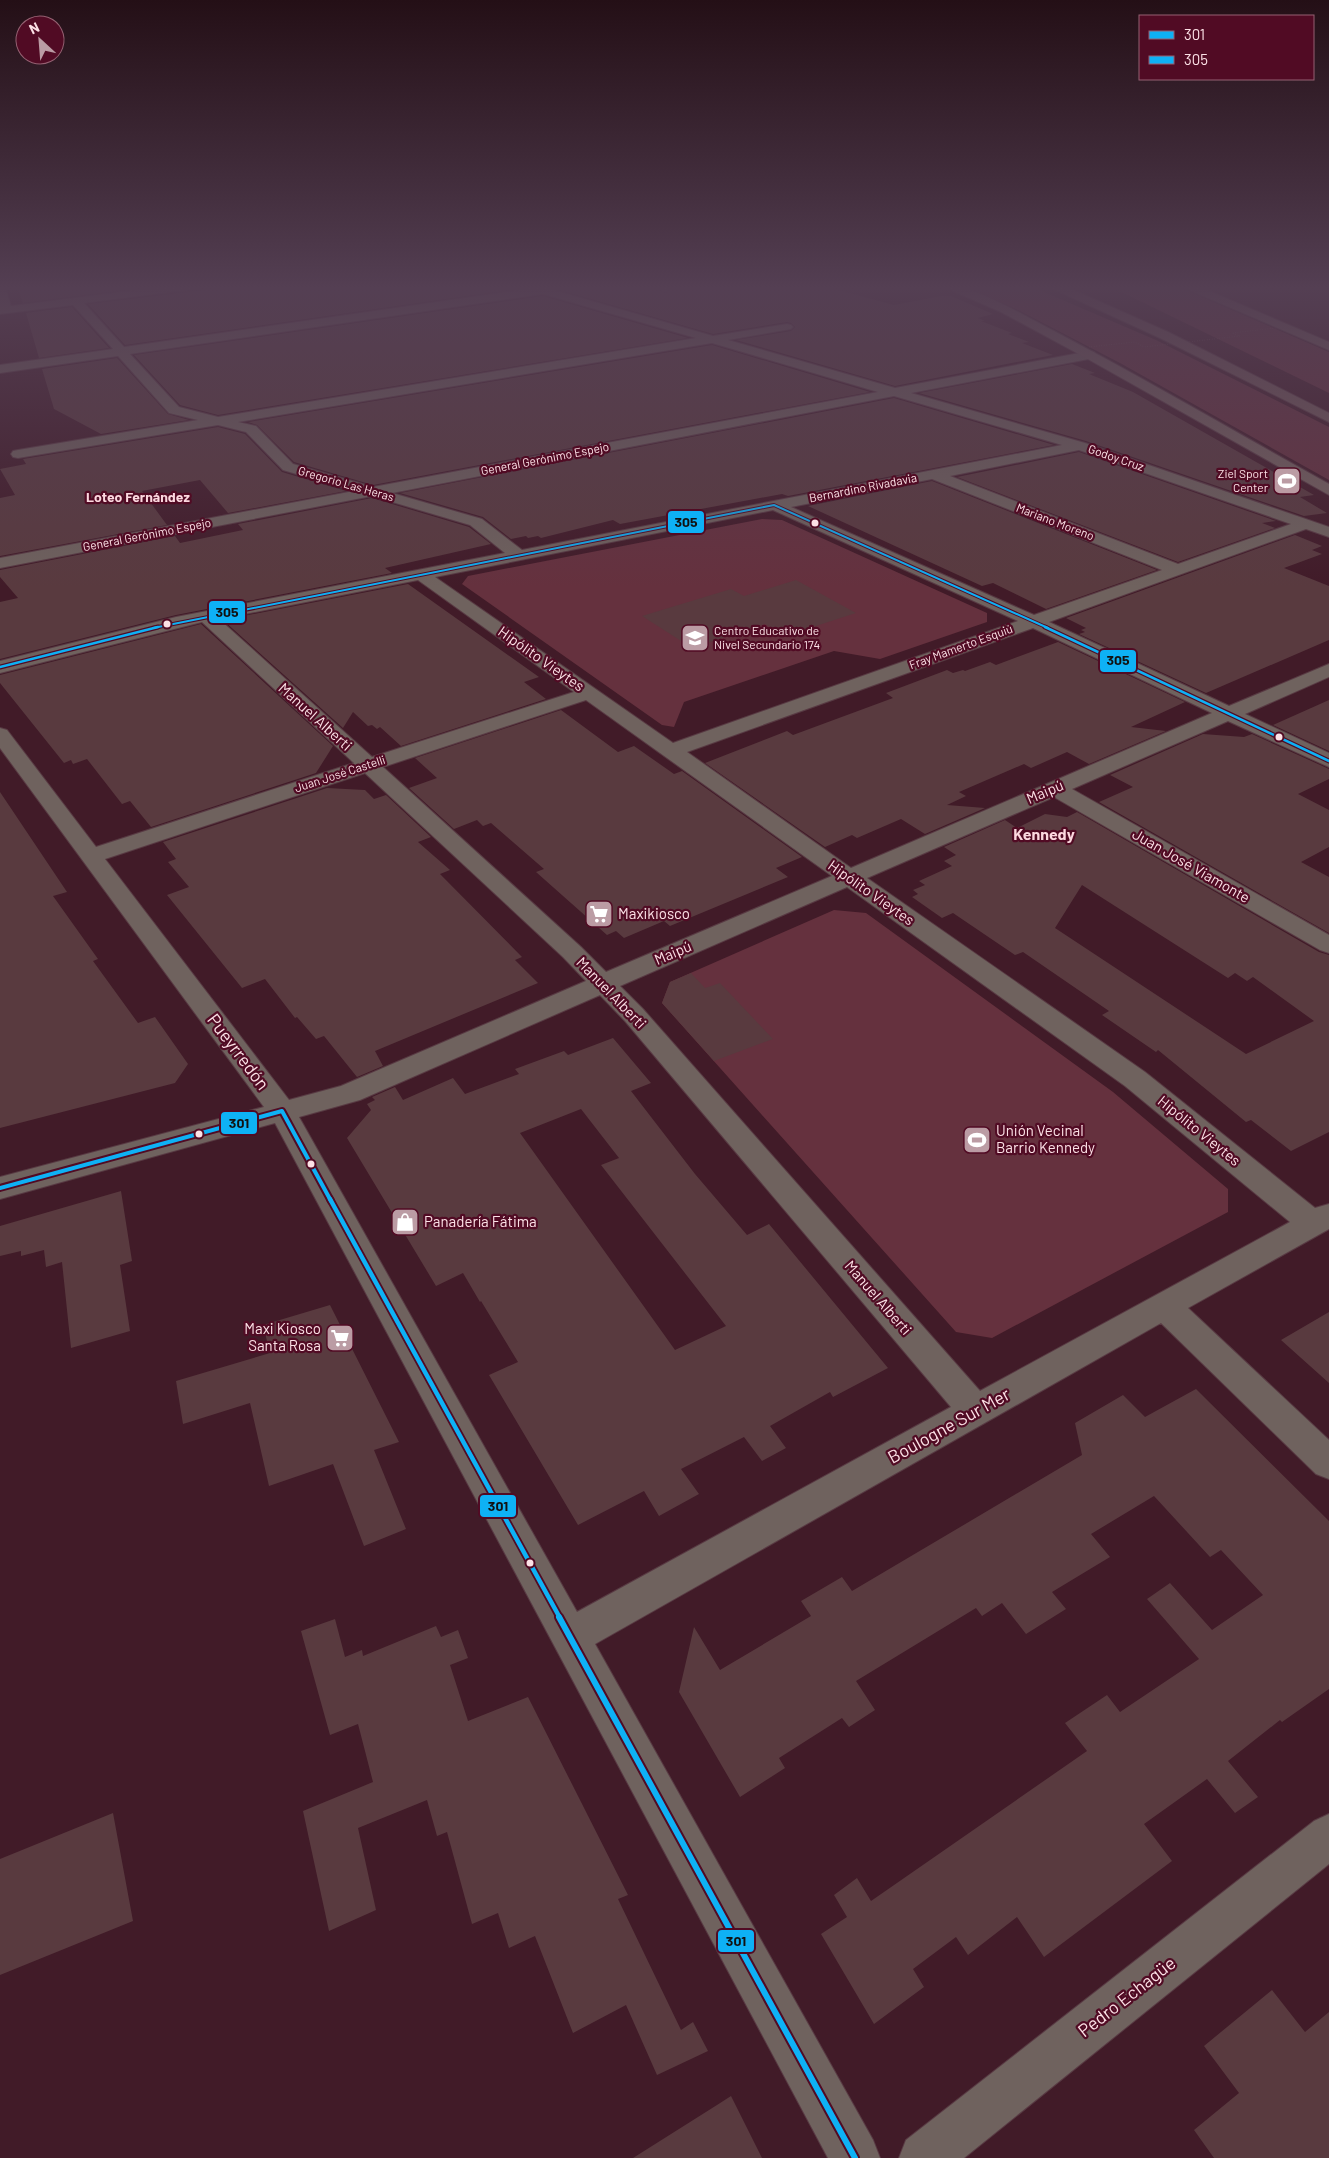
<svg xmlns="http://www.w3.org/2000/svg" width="1329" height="2158" viewBox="0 0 1329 2158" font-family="Barlow,sans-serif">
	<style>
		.green { fill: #65313e }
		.building { fill: #593a3f; fill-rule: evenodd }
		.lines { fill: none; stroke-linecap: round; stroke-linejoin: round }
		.lane-casing { stroke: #583a43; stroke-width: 2 }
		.street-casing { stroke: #583a43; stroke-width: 2 }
		.secondary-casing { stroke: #583a43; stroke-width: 2 }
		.highway-casing { stroke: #583a43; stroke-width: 2 }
		.lane { fill: #6f625e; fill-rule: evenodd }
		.street { fill: #6f625e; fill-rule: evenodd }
		.secondary { fill: #75625f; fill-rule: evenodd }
		.highway { fill: #735b5b; fill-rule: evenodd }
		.path-bridge { stroke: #736062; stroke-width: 1; stroke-dasharray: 0.5 2; stroke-linecap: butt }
		.bus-1-far2-casing { stroke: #510b24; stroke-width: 8 }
		.bus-1-far1-casing { stroke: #510b24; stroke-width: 8 }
		.bus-1-casing { stroke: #510b24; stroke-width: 10 }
		.bus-2-far1-casing { stroke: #510b24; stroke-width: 4 }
		.bus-2-casing { stroke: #510b24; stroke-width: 5 }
		.bus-1-far2 { stroke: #0eb1f5; stroke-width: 4 }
		.bus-1-far1 { stroke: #0eb1f5; stroke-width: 4.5 }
		.bus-1 { stroke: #0eb1f5; stroke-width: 6 }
		.bus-2-far1 { stroke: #0eb1f5; stroke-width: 2 }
		.bus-2 { stroke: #0eb1f5; stroke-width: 2.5 }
		.bus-dot { fill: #fce1e6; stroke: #510b24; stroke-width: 2 }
		.labels { text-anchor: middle; stroke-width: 4.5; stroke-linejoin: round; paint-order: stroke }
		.far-street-label { font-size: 12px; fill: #fce1e6; stroke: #510b24 }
		.far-poi-label { font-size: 12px; fill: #fce1e6; stroke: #510b24; text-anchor: end }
		.far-neighbourhood-label { font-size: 14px; font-weight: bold; fill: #fcd8df; stroke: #510b24 }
		.street-label { font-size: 15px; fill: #fce1e6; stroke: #510b24 }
		.poi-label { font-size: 15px; fill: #fce1e6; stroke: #510b24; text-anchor: start }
		.neighbourhood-label { font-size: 16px; font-weight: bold; fill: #fcd8df; stroke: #510b24 }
		.near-street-label { font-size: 18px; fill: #fce1e6; stroke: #510b24 }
		.line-badge { stroke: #510b24; stroke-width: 2 }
		.pale-badge-label { font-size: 14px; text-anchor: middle; font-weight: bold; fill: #111 }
	</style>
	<rect width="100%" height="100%" fill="#411b28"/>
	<path class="green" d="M960 285H1026L1037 289 1156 340 1329 427V480L1120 363 1018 310Z
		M1107 285H1174L1329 352V393Z
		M762 519 782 520 987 613V622L880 659 834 651 684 702 674 727 662 725 462 584 468 576Z
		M834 910 866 913 1113 1092 1228 1189V1212L992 1338 956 1332 662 1003 670 982Z"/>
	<path class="building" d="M17 285H154L155 286 23 303Z
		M248 285H477L481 287 518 285 522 288 125 345 88 304Z
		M542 285H646L665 293 671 288 662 285H820L894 305 941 296H951L993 314 978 318 985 321H981L1012 333 1008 334 1029 342 1022 343 1053 355 895 386 736 340 791 331 795 327 791 323 787 322 713 334Z
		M543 296 688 338 218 415 180 405 134 355Z
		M72 307 109 348 39 358 26 313Z
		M712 345 870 392 373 485 294 462 257 425 248 422Z
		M117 358 168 414 189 420 101 434 54 409 42 369Z
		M1072 364 1095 373 1089 374 1133 392 1314 495 1300 497 1327 513 1304 516 1086 441 919 393Z
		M894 398 1054 445 788 496 782 494 620 524 613 520 541 538 538 536 528 538 526 536 511 539 483 517 400 493Z
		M218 427 245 434 282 472 346 491 228 513 200 480 142 491 167 525 0 556V498L15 495 0 469 26 464 23 459Z
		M1079 452 1276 521 1262 523 1275 528 1178 562 957 477Z
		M932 481 1157 570 1046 609 993 583 982 586 808 506Z
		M372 498 469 527 491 544 385 568 392 573 176 615 0 659V602L18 598 0 577V570L175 536 180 543 243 530 238 524Z
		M1295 535 1322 546 1312 550 1322 554 1284 568 1329 586V640L1206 693 1079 634 1085 632 1081 630 1086 628 1066 618Z
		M796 580 856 613 785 636 765 624 692 648 642 616 731 589 744 596Z
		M408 584 539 677 524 682 546 699 401 746 380 727 377 729 372 725 368 726 353 712 343 728 223 620Z
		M201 624 333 746 316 773 151 827 130 801 122 804 87 759 73 764 71 760 64 763 0 683V675Z
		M1058 642 1185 702 1131 727 1166 731 1089 764 1067 752 1031 768 1024 764 959 792 966 796 947 805 985 808 925 834 901 819 857 838 852 835 825 847 705 763 787 731 793 735 893 698 886 693 947 670 953 673 963 670 965 671 990 662 996 665Z
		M1329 700V751L1273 725Z
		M561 710 618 752 634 746 674 774 682 771 802 857 776 868 788 877 670 926 664 921 624 938 616 931 607 935 536 872 544 869 491 823 483 826 477 820 454 829 409 788 437 778 415 758Z
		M1203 734 1244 737 1252 734 1329 769V779L1298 794 1329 810V847L1301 862 1329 877V933L1099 802 1133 787 1110 775Z
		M327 788 365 790 374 799 386 795 431 837 418 842 450 870 440 874 522 957 515 960 538 983 375 1051 383 1066 357 1077 324 1036 316 1039 297 1017 295 1018 265 979 242 988 167 895 189 887 168 862 176 859 163 842Z
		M0 792 67 892 53 896 98 959 93 961 138 1023 155 1017 188 1064 175 1083 0 1128Z
		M1077 812 1319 952 1329 955V1132L1291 1151 1251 1120 1246 1122 1158 1050 1156 1052 1102 1015 1109 1011 1023 952 1015 955 953 913 942 918 912 897 918 894 913 890 925 885 919 881 952 866 944 861 956 855 944 847 1005 820 1017 828 1045 814 1067 817ZM1082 885 1228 978 1235 973 1247 981 1253 977 1314 1021 1246 1054 1055 928Z
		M691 973 705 988 720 983 773 1039 714 1061 662 1003 670 982Z
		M613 1038 651 1083 631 1091 695 1174 747 1235 769 1224 888 1368 833 1397 830 1392 770 1426 786 1448 762 1461 744 1437 681 1469 699 1494 659 1516 644 1491 578 1525 489 1375 518 1362 481 1301 480 1302 463 1273 436 1286 347 1138 371 1110 367 1104 375 1100 372 1097 395 1087 403 1100 453 1078 465 1094 519 1074 515 1069 564 1051 568 1055ZM581 1109 619 1158 601 1165 726 1326 675 1350 520 1133Z
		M121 1191 132 1261 120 1265 130 1331 71 1348 62 1262 46 1267 44 1250 21 1256V1251L0 1256V1226Z
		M330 1305 399 1442 374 1450 406 1529 364 1546 333 1464 269 1486 250 1403 183 1424 176 1381 270 1353 263 1325Z
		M1329 1312V1383L1281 1340Z
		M1196 1389 1329 1521V1689L1282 1722 1280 1720 1228 1761 1258 1797 1235 1813 1207 1779 1144 1824 1172 1861 1044 1957 1017 1917 968 1955 956 1937 913 1969 924 1987 874 2024 821 1934 847 1917 834 1895 857 1878 871 1901 1087 1751 1065 1723 1107 1695 1120 1712 1199 1659 1147 1599 1170 1583 1212 1630 1263 1595 1221 1550 1210 1557 1154 1496 1091 1534 1110 1557 1052 1592 1066 1609 1026 1634 1002 1603 982 1616 976 1608 856 1681 875 1710 849 1727 842 1718 779 1758 785 1768 740 1797 679 1692 694 1627 720 1670 811 1616 801 1601 842 1577 852 1591 1082 1455 1075 1423 1123 1395 1145 1417Z
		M335 1619 345 1657 362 1650 363 1656 436 1626 441 1637 458 1630 468 1658 450 1665 468 1721 528 1697 628 1895 618 1899 681 2030 693 2022 708 2051 657 2075 626 2005 573 2033 535 1936 509 1948 498 1913 472 1924 447 1832 437 1836 427 1800 358 1828 376 1910 329 1931 303 1811 373 1782 358 1724 330 1735 301 1631Z
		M113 1813 133 1921 0 1975V1859Z
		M1272 1990 1305 2032 1329 2012V2158H1214L1194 2130 1239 2093 1204 2046Z
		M731 2096 762 2158H633L717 2105Z"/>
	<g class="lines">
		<defs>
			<path id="lane" d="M648 285H657L669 289 666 291Z"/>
			<path id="street" d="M0 285 5 287 11 306 177 285H206L201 288 84 303 124 347 528 289 520 285H536L713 336 787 324 791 325 793 327 791 329 728 340 895 388 1090 351 1094 352 1096 355 1094 358 911 393 1085 443 1329 527V537L1306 529 1049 622 1229 706 1329 664V677L1245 714 1329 753V767L1228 721 1072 789 1329 935V953L1320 950 1054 797 867 878 1145 1072 1315 1208 1329 1204V1229L1188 1308 1329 1440V1479L1316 1474 1161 1323 595 1644 873 2140 880 2158H828L275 1123 0 1199V1177L264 1107 0 748V728L7 730 96 847 354 763 202 622 0 673V661L176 617 505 553 470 525 372 496 0 568V558L354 491 283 470 246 432 218 425 18 458 13 457 11 454 13 451 18 450 198 420 169 413 118 356 0 373V365L113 349 73 305 0 314ZM543 294 696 338 218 417 179 407 130 354ZM712 343 878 392 373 487 293 464 256 426 238 422ZM894 396 1062 445 522 550 482 519 392 493ZM1079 450 1291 524 1178 564 950 476ZM932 479 1162 570 1034 615 791 507ZM773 510 1018 621 673 743 435 577ZM418 580 574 692 372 757 219 619ZM1033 628 1212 713 851 868 687 752ZM586 700 832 876 606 972 581 947 383 767ZM365 773 563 957 586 981 341 1086 289 1100 105 859ZM847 887 1125 1086 1290 1222 980 1391 643 1009 620 986ZM600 995 625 1021 951 1407 577 1612 299 1117 360 1100Z
				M1329 1814V1864L964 2158H899L906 2140 1314 1821Z"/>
			<path id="secondary" d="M943 285C975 285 1024 316 1054 331 1147 380 1237 433 1329 484V495L1086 358 1001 312 944 287Z
				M1181 285H1195L1329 342V350L1182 287Z"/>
			<path id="highway" d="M1048 285H1062L1168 332 1329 413V422L1160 338 1049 287Z"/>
		</defs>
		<use href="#lane" class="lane-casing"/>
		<use href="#street" class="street-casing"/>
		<use href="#secondary" class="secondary-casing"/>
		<use href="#highway" class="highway-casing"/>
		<use href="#lane" class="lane"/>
		<use href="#street" class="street"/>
		<use href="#secondary" class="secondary"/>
		<use href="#highway" class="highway"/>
		<path class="path-bridge" d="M1089 347 1135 342 1144 347 1240 336 1232 333 1276 328"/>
		<defs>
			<path id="bus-1-far2" d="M0 1188 282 1111 331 1201"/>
			<path id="bus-1-far1" d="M330 1199 560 1618"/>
			<path id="bus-1" d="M559 1617 855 2158"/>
			<path id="bus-2-far1" d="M153 628 774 505 1048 628"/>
			<path id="bus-2" d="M1045 627 1329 761
				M0 667 158 627"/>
		</defs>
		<use href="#bus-1-far2" class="bus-1-far2-casing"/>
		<use href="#bus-1-far1" class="bus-1-far1-casing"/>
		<use href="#bus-1" class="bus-1-casing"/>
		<use href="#bus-2-far1" class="bus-2-far1-casing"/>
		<use href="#bus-2" class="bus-2-casing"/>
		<use href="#bus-1-far2" class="bus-1-far2"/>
		<use href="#bus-1-far1" class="bus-1-far1"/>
		<use href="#bus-1" class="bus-1"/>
		<use href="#bus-2-far1" class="bus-2-far1"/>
		<use href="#bus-2" class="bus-2"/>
	</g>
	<linearGradient id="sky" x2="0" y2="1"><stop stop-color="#240f16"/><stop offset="0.49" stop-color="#543f53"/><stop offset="1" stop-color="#543f53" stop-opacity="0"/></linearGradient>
	<rect width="1329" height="587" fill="url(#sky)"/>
	<defs>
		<symbol id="stadium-square" viewBox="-11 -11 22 22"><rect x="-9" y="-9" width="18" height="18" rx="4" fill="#bb9ca4" stroke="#510b24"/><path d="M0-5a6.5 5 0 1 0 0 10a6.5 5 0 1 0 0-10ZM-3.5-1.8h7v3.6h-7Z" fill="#fff"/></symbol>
		<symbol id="school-square" viewBox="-11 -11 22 22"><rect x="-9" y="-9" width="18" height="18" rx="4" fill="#bb9ca4" stroke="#510b24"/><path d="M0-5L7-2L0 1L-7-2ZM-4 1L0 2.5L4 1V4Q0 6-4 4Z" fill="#fff"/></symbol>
		<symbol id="supermarket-square" viewBox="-11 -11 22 22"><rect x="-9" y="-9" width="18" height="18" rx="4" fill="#bb9ca4" stroke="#510b24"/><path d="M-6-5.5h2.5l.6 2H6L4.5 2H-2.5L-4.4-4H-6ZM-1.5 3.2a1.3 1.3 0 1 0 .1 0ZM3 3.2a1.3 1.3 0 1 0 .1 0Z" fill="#fff"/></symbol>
		<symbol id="shop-square" viewBox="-11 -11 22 22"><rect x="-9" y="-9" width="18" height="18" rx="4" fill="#bb9ca4" stroke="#510b24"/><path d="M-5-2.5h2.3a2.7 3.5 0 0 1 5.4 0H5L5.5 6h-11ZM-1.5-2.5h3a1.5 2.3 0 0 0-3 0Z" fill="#fff"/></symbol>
	</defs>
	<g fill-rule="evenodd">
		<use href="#stadium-square" x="1271" y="465" width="32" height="32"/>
		<use href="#school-square" x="679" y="622" width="32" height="32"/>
		<use href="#supermarket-square" x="583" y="898" width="32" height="32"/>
		<use href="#stadium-square" x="961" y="1124" width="32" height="32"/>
		<use href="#shop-square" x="389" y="1206" width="32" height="32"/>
		<use href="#supermarket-square" x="324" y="1322" width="32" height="32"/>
	</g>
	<g class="bus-dot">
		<circle cx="815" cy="523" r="4.5"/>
		<circle cx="167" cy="624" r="4.5"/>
		<circle cx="1279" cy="737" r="4.5"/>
		<circle cx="199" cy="1134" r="4.5"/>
		<circle cx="311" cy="1164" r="4.5"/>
		<circle cx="530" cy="1563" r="4.5"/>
	</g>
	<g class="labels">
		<g class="far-street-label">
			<text transform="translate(1116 458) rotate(19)" y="4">Godoy Cruz</text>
			<text transform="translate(545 459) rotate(-11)" y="4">General Gerónimo Espejo</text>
			<text transform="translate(346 484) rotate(16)" y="4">Gregorio Las Heras</text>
			<text transform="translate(863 488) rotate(-11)" y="4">Bernardino Rivadavia</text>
			<text transform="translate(1055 522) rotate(21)" y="4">Mariano Moreno</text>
			<text transform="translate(147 535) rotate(-11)" y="4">General Gerónimo Espejo</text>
			<text transform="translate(961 647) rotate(-20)" y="4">Fray Mamerto Esquiú</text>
			<text transform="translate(340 774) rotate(-18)" y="4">Juan José Castelli</text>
		</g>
		<g class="far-poi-label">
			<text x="1268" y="478">Ziel Sport<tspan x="1268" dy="14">Center</tspan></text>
			<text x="714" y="635" text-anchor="start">Centro Educativo de<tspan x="714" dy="14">Nivel Secundario 174</tspan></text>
		</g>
		<g class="far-neighbourhood-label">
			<text x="138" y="502">Loteo Fernández</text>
		</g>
		<g class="street-label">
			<text transform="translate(541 659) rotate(35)" y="5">Hipólito Vieytes</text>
			<text transform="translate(315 717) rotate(42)" y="5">Manuel Alberti</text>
			<text transform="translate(1045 792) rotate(-23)" y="5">Maipú</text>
			<text transform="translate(1191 866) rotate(30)" y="5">Juan José Viamonte</text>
			<text transform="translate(871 893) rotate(35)" y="5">Hipólito Vieytes</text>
			<text transform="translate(673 953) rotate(-23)" y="5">Maipú</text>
			<text transform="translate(611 993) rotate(46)" y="5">Manuel Alberti</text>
			<text transform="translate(1199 1131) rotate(39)" y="5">Hipólito Vieytes</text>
			<text transform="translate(878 1298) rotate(49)" y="5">Manuel Alberti</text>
		</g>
		<g class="poi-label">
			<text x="618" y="919">Maxikiosco</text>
			<text x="996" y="1136">Unión Vecinal<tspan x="996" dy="17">Barrio Kennedy</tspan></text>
			<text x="424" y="1227">Panadería Fátima</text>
			<text x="321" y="1334" text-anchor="end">Maxi Kiosco<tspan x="321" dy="17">Santa Rosa</tspan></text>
		</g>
		<g class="neighbourhood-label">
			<text x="1044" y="840">Kennedy</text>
		</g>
		<g class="near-street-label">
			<text transform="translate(238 1052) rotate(53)" y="6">Pueyrredón</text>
			<text transform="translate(949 1426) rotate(-29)" y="6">Boulogne Sur Mer</text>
			<text transform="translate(1127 1997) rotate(-38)" y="6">Pedro Echagüe</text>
		</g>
	</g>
	<g class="line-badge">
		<rect x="667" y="510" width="38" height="24" rx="5" fill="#0eb1f5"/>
		<rect x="208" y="600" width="38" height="24" rx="5" fill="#0eb1f5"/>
		<rect x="1099" y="649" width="38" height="24" rx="5" fill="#0eb1f5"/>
		<rect x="220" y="1111" width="38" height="24" rx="5" fill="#0eb1f5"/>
		<rect x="479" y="1494" width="38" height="24" rx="5" fill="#0eb1f5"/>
		<rect x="717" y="1929" width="38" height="24" rx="5" fill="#0eb1f5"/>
	</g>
	<g class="pale-badge-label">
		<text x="686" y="527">305</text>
		<text x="227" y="617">305</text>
		<text x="1118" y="665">305</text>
		<text x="239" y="1128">301</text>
		<text x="498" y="1511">301</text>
		<text x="736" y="1946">301</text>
	</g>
	<rect x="1139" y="15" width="175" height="65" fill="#510b24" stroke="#956172"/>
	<rect x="1149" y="31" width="25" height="8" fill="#0eb1f5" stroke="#956172"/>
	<text x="1184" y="40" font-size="15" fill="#fce1e6">301</text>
	<rect x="1149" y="56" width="25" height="8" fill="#0eb1f5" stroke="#956172"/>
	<text x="1184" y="65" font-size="15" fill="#fce1e6">305</text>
	<g transform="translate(40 40) rotate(334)"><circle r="24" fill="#510b24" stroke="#956172"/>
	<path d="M0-4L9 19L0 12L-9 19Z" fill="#bb9ca4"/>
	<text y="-8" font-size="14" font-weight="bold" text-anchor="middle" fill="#fce1e6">N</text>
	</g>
</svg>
